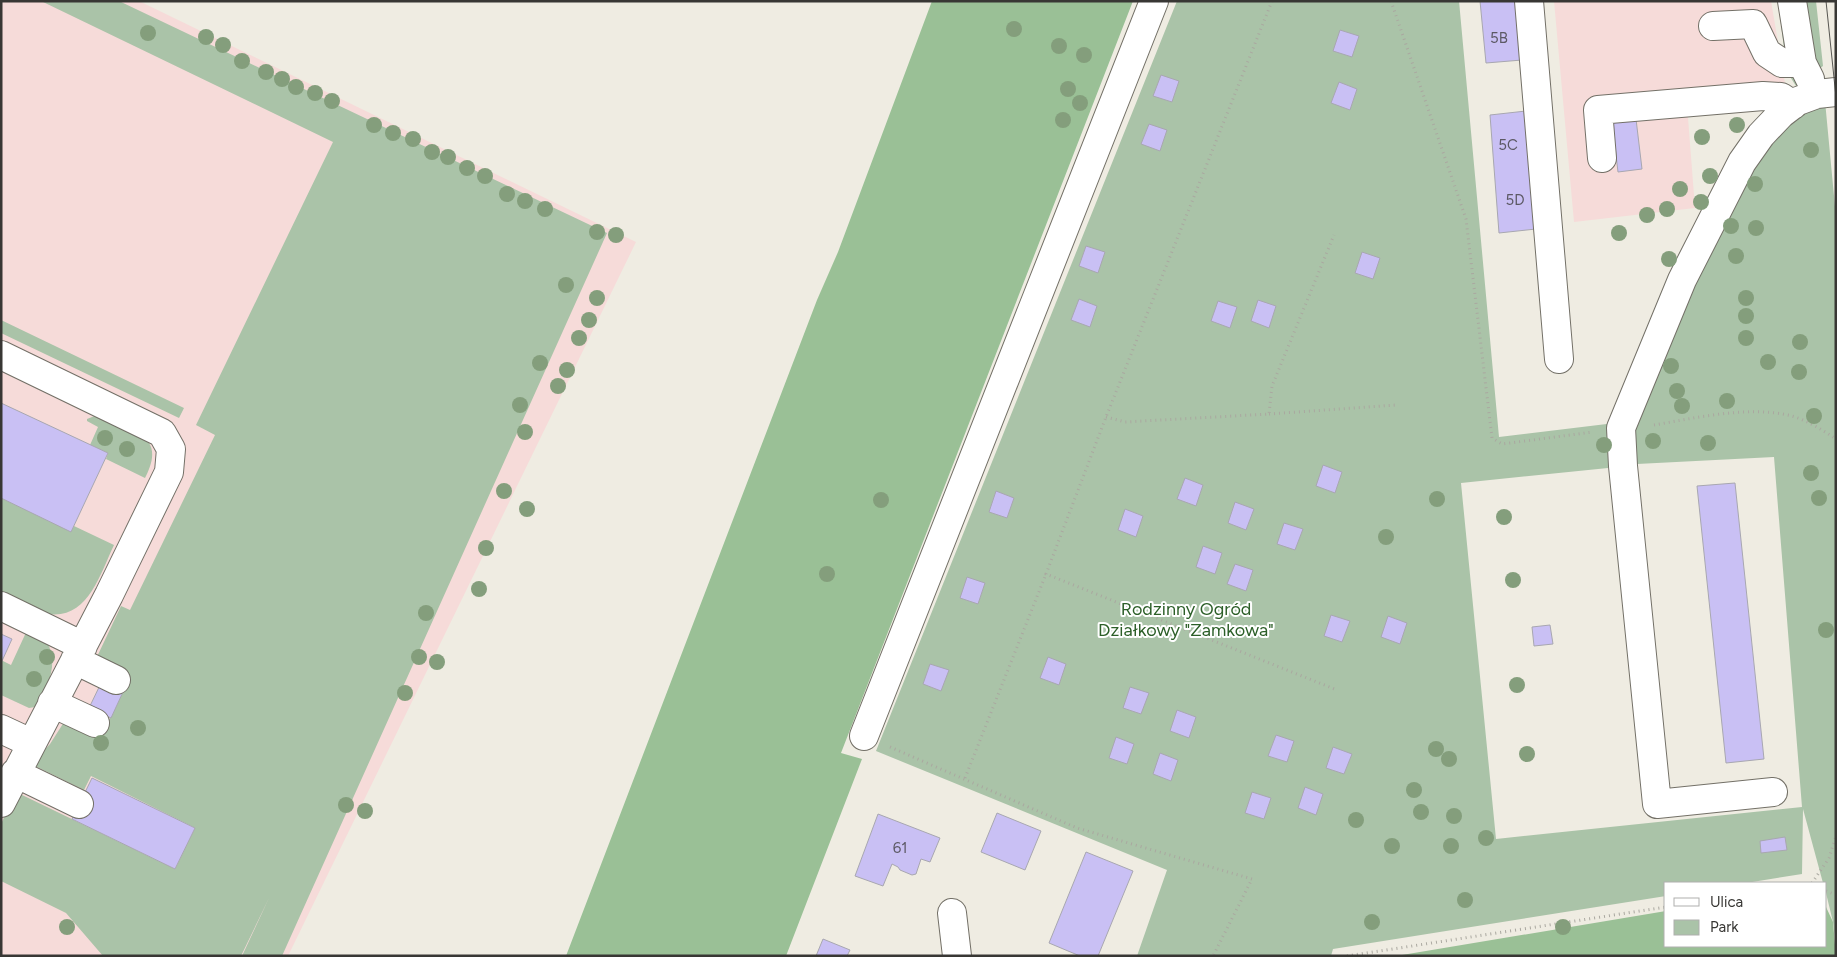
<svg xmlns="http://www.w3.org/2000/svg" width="1837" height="957" viewBox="0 0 1837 957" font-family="Figtree,sans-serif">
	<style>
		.industrial { fill: #f6dbd9 }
		.green { fill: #aac3a8 }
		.forest { fill: #9ac096 }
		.building { fill: #c9c0f4; stroke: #a8a7b0 }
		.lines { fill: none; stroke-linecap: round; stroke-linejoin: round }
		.minor-casing { stroke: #737067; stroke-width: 30 }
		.path { stroke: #aaa8a0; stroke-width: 3; stroke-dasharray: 1 4; stroke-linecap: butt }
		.minor { stroke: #fff; stroke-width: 28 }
		.tram { stroke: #565551; stroke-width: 1 }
		.tree { fill: #849e7c }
		.labels { text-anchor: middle; stroke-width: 4; stroke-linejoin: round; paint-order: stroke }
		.number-label { font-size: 15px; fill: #5c5964 }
		.park-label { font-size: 18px; fill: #2c5f28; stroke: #fff }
	</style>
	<rect width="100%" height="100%" fill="#efece2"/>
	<path class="industrial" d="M1 1H139L636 242 288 956H1Z
		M1554 1H1771L1785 83 1686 92 1695 208 1574 222Z"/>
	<path class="green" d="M41 1H119L607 233 282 956H242L269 898 241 956H103L66 913 1 881V824L16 792 175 869 195 828 91 776 84 790 31 764 50 744 66 719 101 736 130 678 95 661 121 606 130 610 215 435 196 425 333 142Z
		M1177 1H1459L1499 437 1615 423 1608 468 1461 483 1496 839 1802 807 1774 457 1637 464 1630 425 1711 233 1765 150 1792 119 1825 101 1836 217V946L1833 922 1826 893V883H1823L1803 809 1802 874 1746 883H1666V896L1333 949 1331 956H1137L1167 870 876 751Z
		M1778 1H1816L1823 66 1796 86 1787 72Z
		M1 320 184 408 179 418 1 333Z
		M97 415C108 420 144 434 149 443 156 454 150 468 145 478L106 459 108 453 90 445 98 427 87 421V419Z
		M1 498 71 531 74 526 114 545C98 579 85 628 36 611 24 607 13 600 1 595Z
		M29 626C64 646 54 679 35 707L29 708 1 695V660L11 665Z"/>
	<path class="forest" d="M932 1H1133L841 753 862 759 786 956H566L817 300 838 252Z
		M1826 907 1833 922 1836 956H1396L1666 911V946H1826Z"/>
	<path class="building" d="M1480 1H1516L1522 60 1486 63Z
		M1340 30 1359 36 1352 57 1333 51Z
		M1161 75 1179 81 1172 102 1153 96Z
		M1339 82 1357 89 1350 110 1331 103Z
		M1526 111 1536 229 1499 233 1490 115Z
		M1636 119 1642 169 1618 172 1612 121Z
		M1149 124 1167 130 1160 151 1141 144Z
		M1086 246 1105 252 1098 273 1079 266Z
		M1362 252 1380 258 1373 279 1355 273Z
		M1079 299 1097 306 1090 327 1071 320Z
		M1258 300 1276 306 1269 328 1251 321Z
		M1218 301 1237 307 1230 328 1211 321Z
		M1 403 108 453 71 532 1 498Z
		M1323 465 1342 472 1335 493 1316 486Z
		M1185 478 1203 485 1196 506 1177 499Z
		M1735 483 1764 759 1726 763 1697 486Z
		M996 491 1014 498 1007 518 989 512Z
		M1235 502 1254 509 1246 530 1228 523Z
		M1125 509 1143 516 1136 537 1118 530Z
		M1284 523 1303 529 1295 550 1277 544Z
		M1203 546 1222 553 1215 574 1196 567Z
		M1235 564 1253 570 1246 591 1227 584Z
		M967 577 985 583 978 604 960 598Z
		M1331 615 1350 621 1342 642 1324 636Z
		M1388 616 1407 623 1400 644 1381 637Z
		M1550 625 1553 644 1534 646 1532 627Z
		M1 634 12 639 2 661 1 660Z
		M1048 657 1066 664 1059 685 1040 678Z
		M930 664 949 670 941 691 923 684Z
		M102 681 123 692 111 718 89 708Z
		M1130 687 1149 693 1141 714 1123 708Z
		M1177 710 1196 717 1189 738 1170 731Z
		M1276 735 1294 741 1287 762 1268 756Z
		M1116 737 1134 744 1127 764 1109 758Z
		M1333 747 1352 754 1344 774 1326 768Z
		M1160 753 1178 760 1171 781 1153 774Z
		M92 778 195 828 175 869 72 819Z
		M1305 787 1323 794 1316 815 1298 808Z
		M1252 792 1271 798 1264 819 1245 813Z
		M997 813 1041 831 1025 870 981 852Z
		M878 814 940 838 930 862 921 859 916 874 912 875 900 870 898 867 892 864 883 886 855 876Z
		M1785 837 1787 850 1761 853 1760 841Z
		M1086 852 1133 871 1098 956H1080L1049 943Z
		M823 939 850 950 847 956H816Z"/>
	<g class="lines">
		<defs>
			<path id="minor" d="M1529 1 1559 359
				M1792 1 1802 63 1810 79
				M1713 26 1753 24 1767 53 1782 63H1802
				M1602 158 1598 110 1763 96 1781 97 1793 105
				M1 355 162 433 171 449 169 472 109 595 1 803
				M1 606 83 646
				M75 660 116 680
				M52 703 95 723
				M1 729 31 743
				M864 736 1154 1
				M15 773 79 804
				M1773 792 1657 804 1623 466 1621 428 1682 280 1742 162 1761 135 1781 114 1798 101 1817 94 1836 92
				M952 913 957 956"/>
		</defs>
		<use href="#minor" class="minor-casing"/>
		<path class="path" d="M1272 1 1106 417 1046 574 1337 690
			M1391 1 1466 219 1492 438 1502 444 1593 432
			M1269 414 1396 405
			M1106 417 1125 422 1269 414 1272 386 1334 235
			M1654 425C1695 418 1746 406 1788 415 1805 419 1821 429 1836 439
			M890 747 1077 828 1252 879 1213 956
			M965 778 1046 574
			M1812 883 1829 858 1836 836
			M1826 891 1836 895
			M1347 956 1666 907"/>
		<use href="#minor" class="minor"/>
		<path class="tram" d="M1826 1 1836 97"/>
	</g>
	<g class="tree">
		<circle cx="1014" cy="29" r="8"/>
		<circle cx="148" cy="33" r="8"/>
		<circle cx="206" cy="37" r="8"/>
		<circle cx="223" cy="45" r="8"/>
		<circle cx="1059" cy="46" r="8"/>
		<circle cx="1084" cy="55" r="8"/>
		<circle cx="242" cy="61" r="8"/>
		<circle cx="266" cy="72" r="8"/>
		<circle cx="282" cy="79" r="8"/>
		<circle cx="296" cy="87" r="8"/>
		<circle cx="1068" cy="89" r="8"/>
		<circle cx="315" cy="93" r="8"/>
		<circle cx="332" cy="101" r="8"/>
		<circle cx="1080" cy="103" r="8"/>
		<circle cx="1063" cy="120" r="8"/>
		<circle cx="374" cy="125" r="8"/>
		<circle cx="1737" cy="125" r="8"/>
		<circle cx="393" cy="133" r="8"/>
		<circle cx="1702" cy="137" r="8"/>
		<circle cx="413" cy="139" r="8"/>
		<circle cx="1811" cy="150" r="8"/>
		<circle cx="432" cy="152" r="8"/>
		<circle cx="448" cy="157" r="8"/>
		<circle cx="467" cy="168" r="8"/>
		<circle cx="485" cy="176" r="8"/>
		<circle cx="1710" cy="176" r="8"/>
		<circle cx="1755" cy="184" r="8"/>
		<circle cx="1680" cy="189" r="8"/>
		<circle cx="507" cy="194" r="8"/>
		<circle cx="525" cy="201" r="8"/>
		<circle cx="1701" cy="202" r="8"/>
		<circle cx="545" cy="209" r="8"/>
		<circle cx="1667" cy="209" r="8"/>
		<circle cx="1647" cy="215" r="8"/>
		<circle cx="1731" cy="226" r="8"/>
		<circle cx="1756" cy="228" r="8"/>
		<circle cx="597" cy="232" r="8"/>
		<circle cx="1619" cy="233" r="8"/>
		<circle cx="616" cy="235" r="8"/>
		<circle cx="1736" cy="256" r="8"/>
		<circle cx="1669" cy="259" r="8"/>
		<circle cx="566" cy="285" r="8"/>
		<circle cx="597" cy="298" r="8"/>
		<circle cx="1746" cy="298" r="8"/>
		<circle cx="1746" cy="316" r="8"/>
		<circle cx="589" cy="320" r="8"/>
		<circle cx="579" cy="338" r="8"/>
		<circle cx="1746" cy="338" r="8"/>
		<circle cx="1800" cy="342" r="8"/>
		<circle cx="1768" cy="362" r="8"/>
		<circle cx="540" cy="363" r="8"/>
		<circle cx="1671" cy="366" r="8"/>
		<circle cx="567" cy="370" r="8"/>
		<circle cx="1799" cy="372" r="8"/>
		<circle cx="558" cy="386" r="8"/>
		<circle cx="1677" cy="391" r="8"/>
		<circle cx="1727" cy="401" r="8"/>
		<circle cx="520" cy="405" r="8"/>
		<circle cx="1682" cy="406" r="8"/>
		<circle cx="1814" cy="416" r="8"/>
		<circle cx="525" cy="432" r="8"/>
		<circle cx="105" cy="438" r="8"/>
		<circle cx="1653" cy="441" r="8"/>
		<circle cx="1708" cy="443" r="8"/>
		<circle cx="1604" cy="445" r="8"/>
		<circle cx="127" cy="449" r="8"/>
		<circle cx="1811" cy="473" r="8"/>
		<circle cx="504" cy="491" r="8"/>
		<circle cx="1819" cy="498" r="8"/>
		<circle cx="1437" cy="499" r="8"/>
		<circle cx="881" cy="500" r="8"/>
		<circle cx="527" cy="509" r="8"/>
		<circle cx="1504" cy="517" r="8"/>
		<circle cx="1386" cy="537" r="8"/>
		<circle cx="486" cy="548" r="8"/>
		<circle cx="827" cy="574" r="8"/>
		<circle cx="1513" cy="580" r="8"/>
		<circle cx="479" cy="589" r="8"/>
		<circle cx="426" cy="613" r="8"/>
		<circle cx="1826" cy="630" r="8"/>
		<circle cx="47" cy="657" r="8"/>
		<circle cx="419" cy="657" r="8"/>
		<circle cx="437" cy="662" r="8"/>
		<circle cx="34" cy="679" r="8"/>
		<circle cx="1517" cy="685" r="8"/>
		<circle cx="405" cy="693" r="8"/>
		<circle cx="138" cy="728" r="8"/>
		<circle cx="101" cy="743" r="8"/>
		<circle cx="1436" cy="749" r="8"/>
		<circle cx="1527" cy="754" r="8"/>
		<circle cx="1449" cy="759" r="8"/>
		<circle cx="1414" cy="790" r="8"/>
		<circle cx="346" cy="805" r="8"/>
		<circle cx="365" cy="811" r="8"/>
		<circle cx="1421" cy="812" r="8"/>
		<circle cx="1454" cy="816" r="8"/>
		<circle cx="1356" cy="820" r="8"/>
		<circle cx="1486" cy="838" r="8"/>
		<circle cx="1392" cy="846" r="8"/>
		<circle cx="1451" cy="846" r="8"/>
		<circle cx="1465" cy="900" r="8"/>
		<circle cx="1372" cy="922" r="8"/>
		<circle cx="67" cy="927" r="8"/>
		<circle cx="1563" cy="927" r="8"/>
	</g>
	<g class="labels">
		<g class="number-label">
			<text x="1499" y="43">5B</text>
			<text x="1508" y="150">5C</text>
			<text x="1515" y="205">5D</text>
			<text x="900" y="853">61</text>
		</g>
		<g class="park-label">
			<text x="1186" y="615">Rodzinny Ogród<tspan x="1186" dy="21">Działkowy "Zamkowa"</tspan></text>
		</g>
	</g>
	<rect width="1837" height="957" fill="none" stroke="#383734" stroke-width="5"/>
	<rect x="1664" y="882" width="162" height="65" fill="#ffffff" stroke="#afafae"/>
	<rect x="1674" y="898" width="25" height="8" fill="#ffffff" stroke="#afafae"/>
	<text x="1710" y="907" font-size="15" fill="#383734">Ulica</text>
	<rect x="1674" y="920" width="25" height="15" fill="#aac3a8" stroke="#afafae"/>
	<text x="1710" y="932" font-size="15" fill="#383734">Park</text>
</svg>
